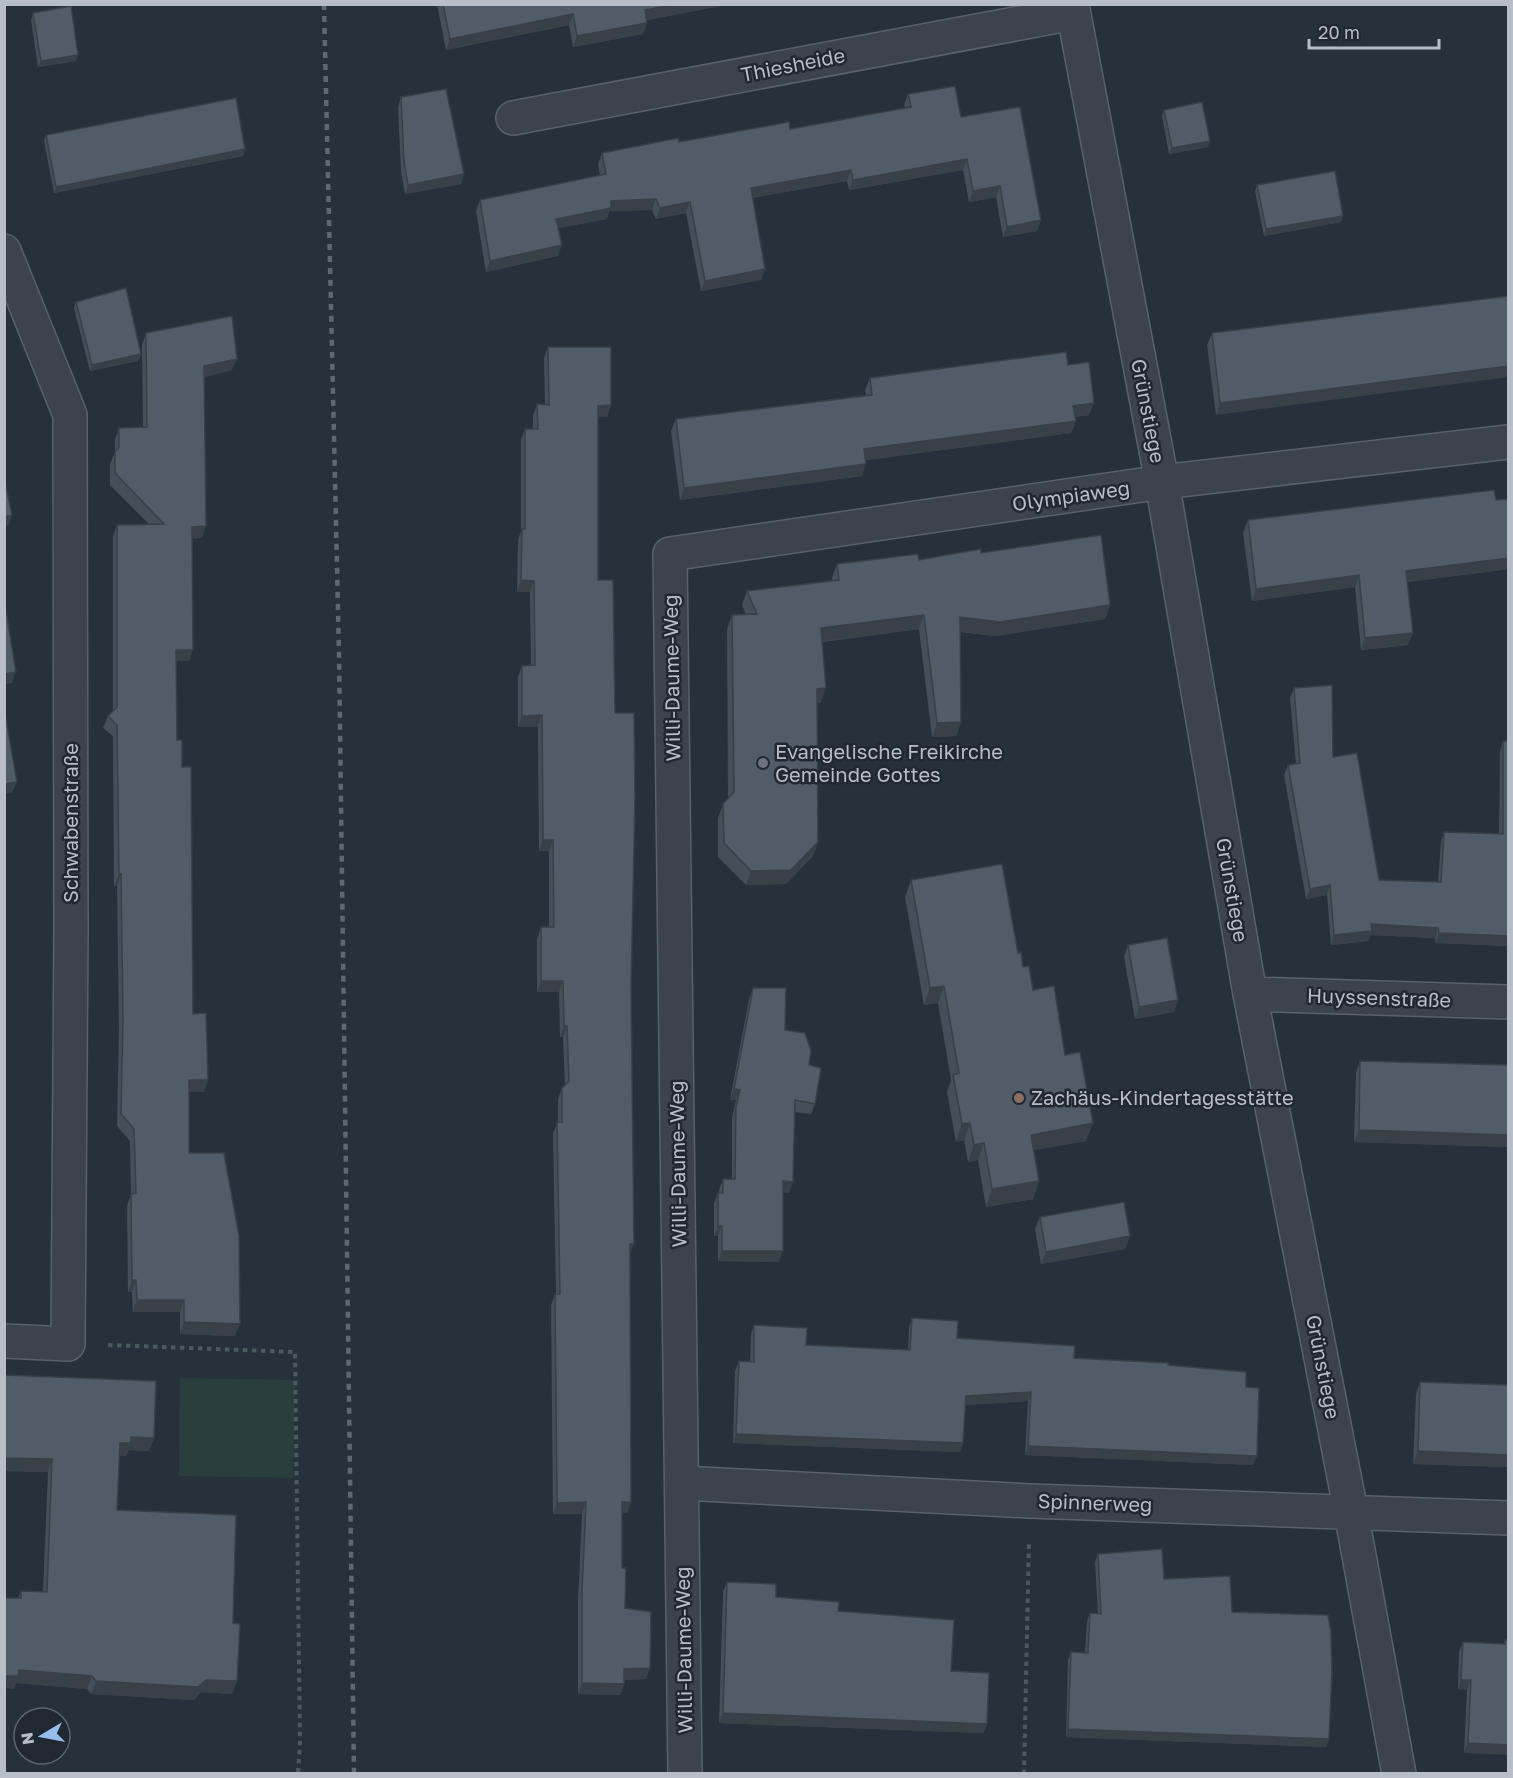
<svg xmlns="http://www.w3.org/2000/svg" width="1513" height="1778" viewBox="0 0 1513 1778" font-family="'Golos Text',sans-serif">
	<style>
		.green { fill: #2a3e3e }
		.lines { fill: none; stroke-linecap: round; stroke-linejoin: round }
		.minor-casing { stroke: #59616a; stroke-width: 36 }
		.path { stroke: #495b5c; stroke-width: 4; stroke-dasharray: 4.5 4.5; stroke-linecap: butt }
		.minor { stroke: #3b434c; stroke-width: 33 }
		.rail { stroke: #5e6873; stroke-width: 4.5; stroke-dasharray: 6 6; stroke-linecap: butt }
		.wall { fill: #454f59 }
		.shaded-wall { fill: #384048 }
		.building { fill: #505c67; stroke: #384048; stroke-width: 1.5 }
		.worship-dot { fill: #6b7280; stroke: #202832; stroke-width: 2 }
		.education-dot { fill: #8d6e63; stroke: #202832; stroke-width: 2 }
		.labels { text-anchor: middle; stroke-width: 5; stroke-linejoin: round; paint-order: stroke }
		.street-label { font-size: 20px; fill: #b7bec7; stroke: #202832 }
		.poi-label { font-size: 20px; fill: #b7bec7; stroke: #202832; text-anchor: start }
	</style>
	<rect width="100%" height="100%" fill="#27313c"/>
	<path class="green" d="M180 1378 295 1380 293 1478 179 1476Z"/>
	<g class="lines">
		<defs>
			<path id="minor" d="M1072 4 1162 482 1250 994 1351 1512 1399 1774
				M513 118 1073 13
				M4 251 70 415 71 930 68 1344 4 1341
				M1250 994 1508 1002
				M682 1483 1030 1501 1508 1518
				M685 1774 670 554 1162 482 1508 442"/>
		</defs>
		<use href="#minor" class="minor-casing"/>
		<path class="path" d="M108 1345 295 1352 300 1741 298 1774
			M1024 1774 1029 1540"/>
		<use href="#minor" class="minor"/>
		<path class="rail" d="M324 4 339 653 354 1774"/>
	</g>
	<path class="wall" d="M437 4H731L647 20V23L643 34 573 47 569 25 446 50Z
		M33 13 78 55 76 61 38 67 31 20Z
		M908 94 961 117 1041 220 1037 231 1003 237 996 197 969 202 963 170 849 190 847 181 752 198 765 269 761 280 701 291 686 213 656 219 652 210 609 211 607 219 558 228V256L486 272 476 211 480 200 600 175 598 164 602 153 790 129 905 108 904 105Z
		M401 97 464 174 461 184 405 194 401 171 398 107Z
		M1164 110 1208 147 1169 154 1162 116Z
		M46 135 243 156 54 193 44 141Z
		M1257 185 1343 216 1341 222 1264 236 1255 191Z
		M1509 296 1216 415 1207 345 1212 333Z
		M76 302 141 354 138 361 90 371 74 308Z
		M146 333 232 370 204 377 202 538H192L189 661H176L177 740 182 767 193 1014 208 1080 204 1092 189 1091V1153L235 1336 180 1334V1312H133L132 1292H128L127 1206 131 1194 130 1141 117 1126 119 1029 117 886H114L113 736 103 728 108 716 113 711V537L117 525 149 524 110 485V464L115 452V440L119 428 143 427 142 345Z
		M548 347 611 405 607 417H598V580L615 713 631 987 630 1255 631 1502 627 1513H622V1568L625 1608 646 1679 624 1680V1684L620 1695 578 1694V1602L582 1514H553L551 1305 555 1294H556L553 1133 558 1122V1099L562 1088 565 1086 563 1037H560L559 992H537V939L541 927H549V851H539L538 727H518V677L522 666 531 665 530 592H517L518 540 521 531V440L525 429H533V416L537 404H545L544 358Z
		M1068 365 1089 415 1075 417 1076 421 1071 433 866 460 862 476 680 500 671 431 676 419 866 395 865 390 870 378Z
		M1248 520 1509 569 1407 582 1408 645 1361 650 1355 587 1252 601 1243 533Z
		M981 553 1110 605 1105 619 995 636 960 632 961 722 956 736 932 737 919 629 822 642 821 703H817L818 842 813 856 786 884 746 885 718 857V818L723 804 728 798 727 629 732 615H746L742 605 747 591 832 581V578L837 564 919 560Z
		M1294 688 1333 757 1379 880 1438 882 1441 842 1444 832 1499 834 1500 751 1503 741H1509V946L1435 943V938L1371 935 1368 941 1331 945 1327 895 1306 899 1284 775 1288 765 1296 764 1290 698Z
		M911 880 1018 953 1033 990 1065 1055 1086 1141 1033 1150 1039 1181 1033 1199 986 1207 978 1160 968 1162 964 1140 956 1142 947 1092 951 1080 938 1003 924 1005 905 897Z
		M1128 945 1178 1000 1174 1012 1135 1019 1124 957Z
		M753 988 785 1030 809 1065 815 1104 811 1114 794 1112 789 1193 783 1192 779 1262 718 1261V1236H714V1204L718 1193H719V1190L723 1179H732V1118L736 1100H730L749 999Z
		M1360 1061 1509 1065V1147L1354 1142 1356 1072Z
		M1040 1217 1130 1236 1125 1249 1041 1264 1035 1229Z
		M912 1318 957 1338 1074 1358 1168 1365 1246 1387 1253 1465 1025 1455 1028 1401 965 1405 963 1443 960 1452 733 1443 735 1371 739 1361 750 1362 751 1334 754 1325 806 1345 908 1350 909 1328Z
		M1420 1382 1509 1385V1467L1413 1464 1416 1394Z
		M154 1438 149 1451 129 1450 126 1456H119L117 1510 233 1623 237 1681 232 1694 201 1692 194 1700 91 1694 87 1689 16 1683 14 1689 18 1598 21 1591 43 1592 48 1472 4 1471Z
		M1098 1554 1164 1579 1232 1612 1329 1739 1326 1747 1066 1737 1068 1660 1071 1652 1085 1653 1087 1621 1090 1613 1098 1614 1095 1562Z
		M727 1582 776 1597 838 1611 951 1671 987 1724 983 1733 719 1723 723 1592Z
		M1505 1640H1509L1464 1753 1467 1690 1458 1689 1459 1652 1463 1642 1504 1644Z"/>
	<path class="shaded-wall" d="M676 4H731L641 21 645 10Z
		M573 14 569 25 446 50 450 39Z
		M647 23 643 34 573 47 577 36Z
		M78 55 76 61 38 67 41 61Z
		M1210 141 1208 147 1169 154 1172 148Z
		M245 149 243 156 54 193 56 187Z
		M967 159 963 170 849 190 853 180Z
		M851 170 847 181 747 199 751 188Z
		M464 174 461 184 405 194 408 185Z
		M1000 186 996 197 969 202 973 191Z
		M656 199 652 210 609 211 607 219 552 229 556 219 611 201Z
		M690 202 686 213 656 219 660 208Z
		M1343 216 1341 222 1264 236 1266 229Z
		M1041 220 1037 231 1003 237 1007 227Z
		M562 245 558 256 486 272 490 261Z
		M765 269 761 280 701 291 705 281Z
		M141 354 138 361 90 371 92 365Z
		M237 359 232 370 200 378 204 366Z
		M1509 366V377L1216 415 1220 403Z
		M1094 403 1089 415 1069 418 1073 406Z
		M611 405 607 417H594L598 406Z
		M1076 421 1071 433 860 461 864 449Z
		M866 464 862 476 680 500 684 488Z
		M12 515 9 525 4 526V517Z
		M206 526 202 538 188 539 192 527Z
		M1509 558V569L1402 583 1406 571Z
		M1359 575 1355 587 1252 601 1256 589Z
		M521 580 534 581 530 592H517Z
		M1110 605 1105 619 995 636 954 631 960 617Z
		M924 615 919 629 816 642 821 628Z
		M1413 633 1408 645 1361 650 1365 638Z
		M176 650H193L189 661H172Z
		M16 672 12 683 4 684V674Z
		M826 688 821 703H812L817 689Z
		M542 715 538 727H518L522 716Z
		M961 722 956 736 932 737 937 723Z
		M17 782 12 793 4 794V784Z
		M543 840H553L549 851H539Z
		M818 842 813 856 786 884 746 885 751 871Z
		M119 874H121L117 886H114Z
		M1330 885 1327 895 1306 899 1310 889Z
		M1371 924 1438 928 1435 938 1371 935 1368 941 1331 945 1334 935Z
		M1439 933 1509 936V946L1435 943Z
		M541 981H563L559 992H537Z
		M944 986 938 1003 924 1005 930 988Z
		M1178 1000 1174 1012 1135 1019 1139 1007Z
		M564 1026H567L563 1037H560Z
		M189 1080H208L204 1092 184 1091Z
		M734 1089 740 1090 736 1100H730Z
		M970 1123 964 1140 956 1142 962 1124Z
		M1093 1123 1086 1141 1024 1152 1031 1135Z
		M1359 1130 1509 1135V1147L1354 1142Z
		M984 1143 978 1160 968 1162 974 1145Z
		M783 1181 793 1182 789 1193 779 1192Z
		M1039 1181 1033 1199 986 1207 992 1189Z
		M718 1226H722L718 1236H714Z
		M1130 1236 1125 1249 1041 1264 1046 1252Z
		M630 1244H634L630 1255Z
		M722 1251H783L779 1262 718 1261Z
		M132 1280H136L132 1292H128Z
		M137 1300H184L180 1312H133Z
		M184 1322 240 1324 235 1336 180 1334Z
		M1031 1392 1028 1401 962 1405 966 1396Z
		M736 1434 963 1443 960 1452 733 1443Z
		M131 1437 154 1438 149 1451 129 1450 126 1456H115L120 1443Z
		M1028 1446 1257 1456 1253 1465 1025 1455Z
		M1418 1451 1509 1455V1467L1413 1464Z
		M4 1458 52 1459 48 1472 4 1471Z
		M586 1502 582 1514H553L557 1503Z
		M622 1502H631L627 1513H618Z
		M650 1668 646 1679 620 1680 624 1669Z
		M19 1670 92 1676 87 1689 16 1683 14 1689 4 1688V1676Z
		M206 1680 237 1681 232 1694 201 1692 194 1700 91 1694 96 1681Z
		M1461 1680H1471L1467 1690 1458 1689Z
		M582 1683 624 1684 620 1695 578 1694Z
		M723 1713 987 1724 983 1733 719 1723Z
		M1068 1729 1329 1739 1326 1747 1066 1737Z
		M1468 1743 1509 1745V1755L1464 1753Z"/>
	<path class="building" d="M443 4H676L645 10 647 23 577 36 573 14 450 39Z
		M71 6 78 55 41 61 33 13Z
		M955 86 961 117 1020 107 1041 220 1007 227 1000 186 973 191 967 159 853 180 851 170 751 188 765 269 705 281 690 202 660 208 656 199 611 201V208L556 219 562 245 490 261 480 200 606 174 602 153 678 138 679 142 789 122 790 129 911 107 908 94Z
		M446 89 464 174 408 185 404 162 401 97Z
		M236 98 245 149 56 187 46 135Z
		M1202 102 1210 141 1172 148 1164 110Z
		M1335 171 1343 216 1266 229 1257 185Z
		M126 288 141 354 92 365 76 302Z
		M1509 296V366L1220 403 1212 333Z
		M232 316 237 359 204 366 206 526 192 527 193 650H176L177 740H182V767H191L193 1014 206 1013 208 1080H189V1153H224L239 1236 240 1324 184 1322V1300H137L136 1280H132L131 1194 136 1193 134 1129 121 1114 123 1017 121 874H119L117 725 108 716 117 707V525L164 524 115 473V452L119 447V428L147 427 146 333Z
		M548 347H611V405L598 406V580H613L615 713H634L635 798 631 987 634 1244H630L631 1502H622V1568H626L625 1608 651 1612 650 1668 624 1669V1684L582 1683V1591L586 1502 557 1503 555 1294H560L557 1122H562V1088L569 1081 567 1026H564L563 981H541V927H554L553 840H543L542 715 522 716V666L535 665 534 581 521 580 522 529H525V429H538L537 404 549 405Z
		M1066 352 1068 365 1089 362 1094 403 1073 406 1076 421 864 449 866 464 684 488 676 419 872 395 870 378Z
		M4 477 12 515 4 517Z
		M1494 490 1496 500 1509 499V558L1406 571 1413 633 1365 638 1359 575 1256 589 1248 520Z
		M1101 535 1110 605 1000 622 960 617 961 722 937 723 924 615 821 628 826 688 817 689 818 842 791 870 751 871 724 843 723 804 734 792 732 615 757 614 747 591 839 580 837 564 918 554 919 560 981 549V553Z
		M4 611H6L16 672 4 674Z
		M1332 685 1333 757 1357 753 1379 880 1441 882 1444 832 1503 834V741H1509V936L1439 933 1438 928 1371 924 1372 931 1334 935 1330 885 1310 889 1288 765 1300 763 1294 688Z
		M4 707 17 782 4 784Z
		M1002 864 1018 953 1021 952 1023 967 1029 966 1033 990 1054 986 1065 1055 1080 1052 1093 1123 1031 1135 1039 1181 992 1189 984 1143 974 1145 970 1123 962 1124 953 1075 959 1073 944 986 930 988 911 880Z
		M1167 938 1178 1000 1139 1007 1128 945Z
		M753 988H786L785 1030 805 1033 811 1051 809 1065 821 1068 815 1104 795 1100 793 1182 783 1181V1251H722V1226H718V1193H723V1179H735L736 1107 740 1090 734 1089Z
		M1360 1061 1509 1065V1135L1359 1130Z
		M1124 1202 1130 1236 1046 1252 1040 1217Z
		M912 1318 958 1321 957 1338 1075 1346 1074 1358 1169 1363 1168 1365 1246 1372V1387L1259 1388 1257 1456 1028 1446 1031 1392 966 1396 963 1443 736 1434 739 1361 754 1362V1325L807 1328 806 1345 910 1350Z
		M4 1375 156 1381 154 1438 131 1437V1443H120L117 1510 236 1515 233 1623 240 1624 237 1681 206 1680 198 1687 96 1681 92 1676 19 1670 18 1676H4V1598H21V1591L47 1592 52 1459 4 1458Z
		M1420 1382 1509 1385V1455L1418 1451Z
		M1162 1549 1164 1579 1230 1576 1232 1612 1328 1615 1331 1633 1332 1672 1329 1739 1068 1729 1071 1652 1088 1653 1090 1613 1101 1614 1098 1554Z
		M727 1582 776 1584V1597L839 1602 838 1611 954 1620 951 1671 989 1673 987 1724 723 1713Z
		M1505 1640H1509V1745L1468 1743 1471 1680H1461L1463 1642 1505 1644Z"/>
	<circle class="worship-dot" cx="763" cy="763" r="6"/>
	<circle class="education-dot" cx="1019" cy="1098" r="6"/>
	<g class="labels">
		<g class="street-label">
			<text transform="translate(793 65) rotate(-11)" y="7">Thiesheide</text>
			<text transform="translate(1148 411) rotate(79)" y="7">Grünstiege</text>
			<text transform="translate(1071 496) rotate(-8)" y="7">Olympiaweg</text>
			<text transform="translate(672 678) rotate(-91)" y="7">Willi-Daume-Weg</text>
			<text transform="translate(71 823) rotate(-90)" y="7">Schwabenstraße</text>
			<text transform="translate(1232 890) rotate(80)" y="7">Grünstiege</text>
			<text transform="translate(1379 998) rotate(2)" y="7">Huyssenstraße</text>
			<text transform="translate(678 1164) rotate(-91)" y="7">Willi-Daume-Weg</text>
			<text transform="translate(1323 1367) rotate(79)" y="7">Grünstiege</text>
			<text transform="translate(1095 1503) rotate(2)" y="7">Spinnerweg</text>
			<text transform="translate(684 1650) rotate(-91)" y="7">Willi-Daume-Weg</text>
		</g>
		<g class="poi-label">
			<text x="775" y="759">Evangelische Freikirche<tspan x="775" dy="23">Gemeinde Gottes</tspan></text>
			<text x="1031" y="1105">Zachäus-Kindertagesstätte</text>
		</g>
	</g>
	<rect width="1513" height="1778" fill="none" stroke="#b7bec7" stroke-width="12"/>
	<g transform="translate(42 1736) rotate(260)"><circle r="28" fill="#202832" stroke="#5c646e" stroke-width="1.5"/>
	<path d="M0-4.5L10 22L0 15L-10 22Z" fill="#97bdec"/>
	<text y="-9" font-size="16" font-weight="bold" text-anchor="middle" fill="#b7bec7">N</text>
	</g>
	<path d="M1309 39v9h130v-9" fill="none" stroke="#b7bec7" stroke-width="3"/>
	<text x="1318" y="39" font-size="18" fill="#b7bec7" stroke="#202832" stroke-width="4.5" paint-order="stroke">20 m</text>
</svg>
